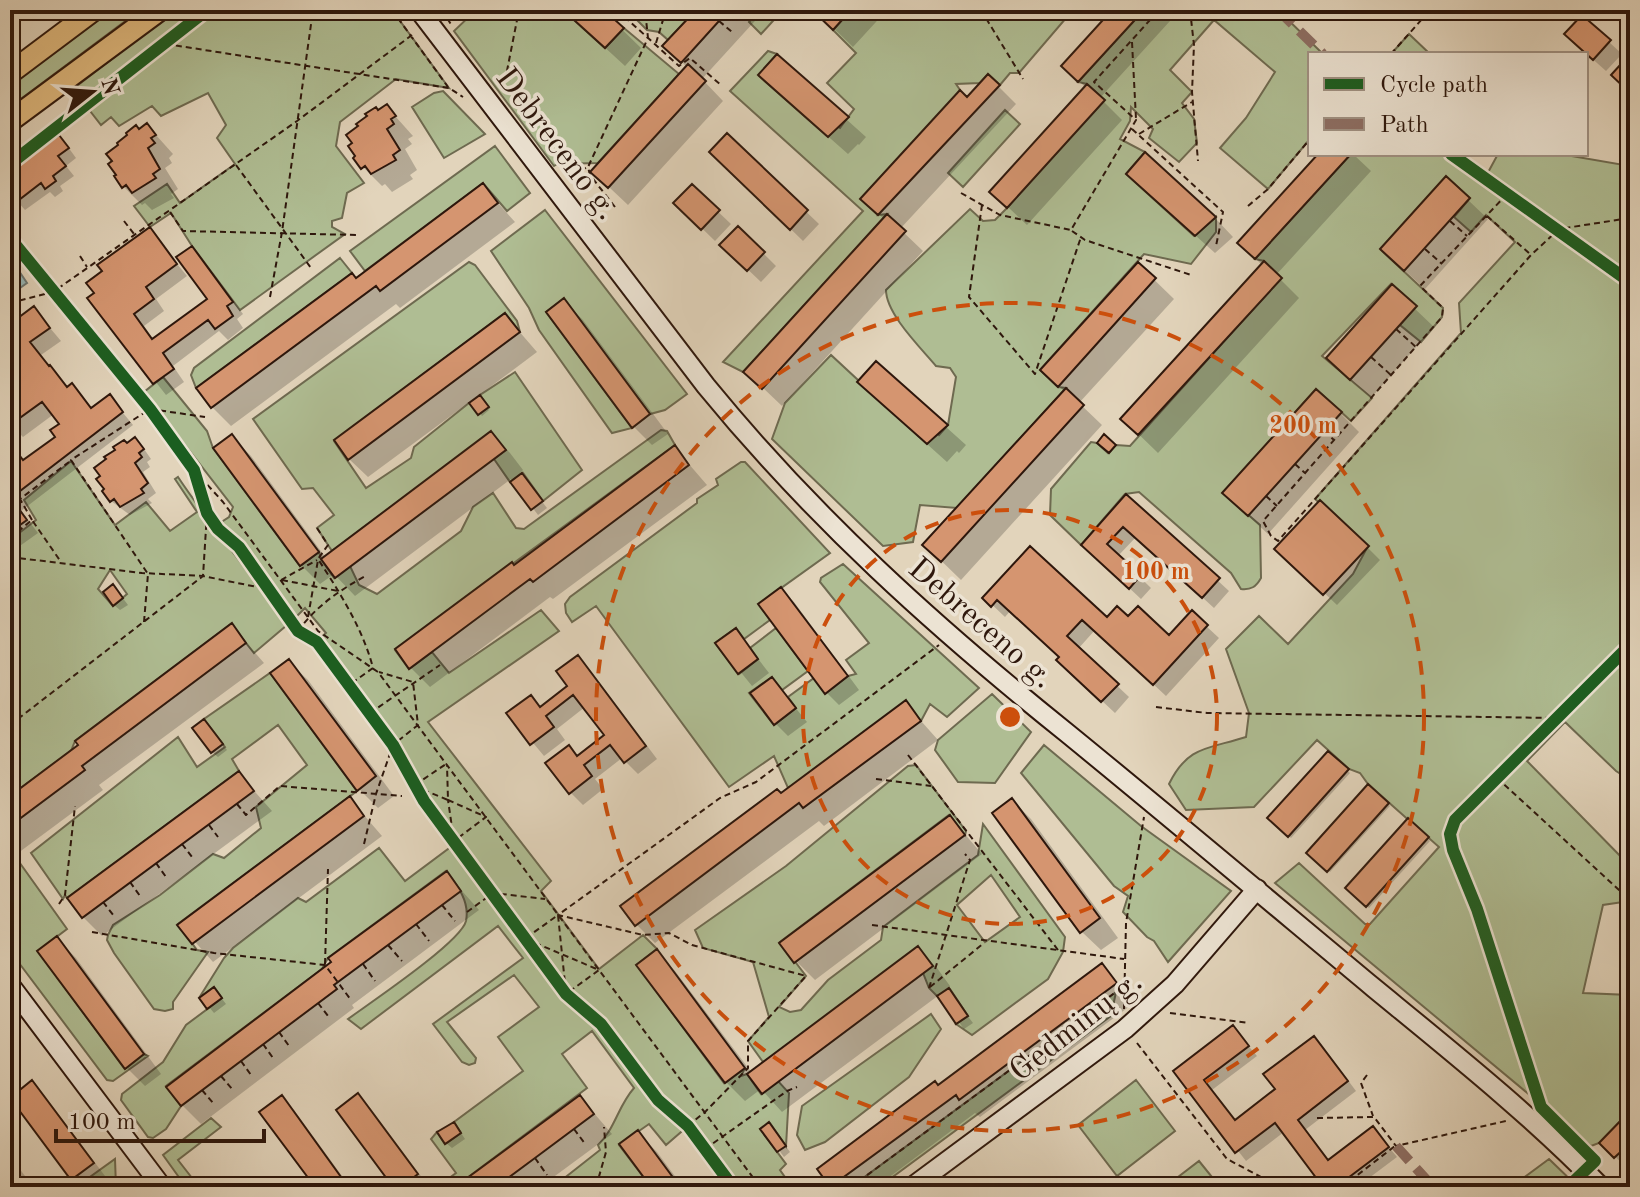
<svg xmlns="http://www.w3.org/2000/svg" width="1640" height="1197" viewBox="0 0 1640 1197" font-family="'Old Standard TT',serif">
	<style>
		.green { fill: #afbd93; stroke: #6e6a50; stroke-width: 2; fill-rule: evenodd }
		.water { fill: #96b7b8; stroke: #6c7773; stroke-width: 2 }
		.shadow { fill: #0003 }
		.building { fill: #d59570; stroke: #2e170c; stroke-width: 2 }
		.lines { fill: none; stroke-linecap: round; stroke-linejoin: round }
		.secondary-casing { stroke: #2e170c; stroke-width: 22 }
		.primary-casing { stroke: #2e170c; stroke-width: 24 }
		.path { stroke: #2e170c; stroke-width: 2; stroke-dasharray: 6 4; stroke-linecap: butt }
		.secondary { stroke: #ece3d3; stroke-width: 18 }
		.primary { stroke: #e1ba7e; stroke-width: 20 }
		.quiet { stroke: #8d6e63; stroke-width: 10; stroke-dasharray: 20 10; stroke-linecap: butt }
		.cycleway-casing { stroke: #ece3d3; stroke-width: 17 }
		.cycleway { stroke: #1b5e20; stroke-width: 12 }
		.ring { fill: none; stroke: #cc4f0c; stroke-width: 4; stroke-dasharray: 14 10 }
		.labels { text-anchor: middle; stroke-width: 7; stroke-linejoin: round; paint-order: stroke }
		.street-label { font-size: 32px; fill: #2e170c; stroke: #ece3d3 }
		.centre { fill: #cc4f0c; stroke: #ece3d3; stroke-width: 4 }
		.ring-label { font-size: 24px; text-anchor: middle; font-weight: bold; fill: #cc4f0c; stroke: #ece3d3; stroke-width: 7; stroke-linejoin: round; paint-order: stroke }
	</style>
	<rect width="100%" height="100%" fill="#e2d4bb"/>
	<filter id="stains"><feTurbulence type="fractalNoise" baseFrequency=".0025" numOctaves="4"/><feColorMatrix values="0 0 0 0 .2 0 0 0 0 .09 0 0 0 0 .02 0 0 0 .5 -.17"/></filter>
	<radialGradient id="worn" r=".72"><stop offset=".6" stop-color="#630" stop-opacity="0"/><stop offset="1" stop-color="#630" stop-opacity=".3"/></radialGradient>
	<path class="green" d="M112 10H140L10 107V86Z
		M175 10H392L449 88 396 79 340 122 336 146 364 183 347 193 342 218 332 221V227L345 234 240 310 192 246 171 213 150 227 134 206 167 184 180 203 235 164 217 138 226 125 208 93 161 116 152 106 119 126 111 117 101 125 73 89Z
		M476 10H563L605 48 624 28 679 74 598 163 557 164 554 166 454 31Z
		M627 10H696L668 40 659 32 647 30Z
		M760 10H783L761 34 749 22Z
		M851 10H1073L1019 73H1010L1000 85 988 74 980 83 956 84 960 90 878 215 887 214 743 372 723 362 863 211 730 91 768 51 777 54 759 76 828 137 837 126 840 128 854 109 827 83 856 53 833 30Z
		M1144 10H1278L1323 54H1310V139L1268 189 1220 148 1246 118 1275 72 1214 20 1170 70 1192 92 1182 103 1194 119 1197 143 1179 162 1149 138 1153 129 1131 107 1130 121 1120 139 1145 152 1126 174 1194 236 1216 217V232L1191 264 1144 254 1040 370 1058 387 1066 388 957 508 920 505 913 542 883 546 772 439 785 403 831 355 927 444 937 433 939 435 948 425 956 377 950 368 936 366C921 348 886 314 886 290L970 209 983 221 995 220 1007 208 1104 100 1087 84 1078 82Z
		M1409 34 1430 54H1391Z
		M443 91 485 134 444 158 412 107 434 93Z
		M1005 110 1020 124 963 187 948 173Z
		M495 146 530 193 507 211 483 183 365 271 350 251Z
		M1351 154H1451L1485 178 1498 154H1560L1630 166V780L1616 771 1565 722 1527 761 1630 866V901L1603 905 1583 993 1630 995V1111L1599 1143 1591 1146 1275 883 1299 863 1365 924H1370L1439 847 1368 784 1360 773 1349 769 1317 740 1254 807 1186 810 1169 784C1188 745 1209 749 1246 737L1249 713 1226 649 1259 616 1288 644 1353 574 1368 546 1315 499 1461 333 1459 303 1515 242 1486 215 1471 232 1454 217 1470 198 1446 177 1381 250 1443 308 1442 317 1421 342 1400 325 1416 306 1391 284 1322 356 1372 398 1351 421 1316 389 1223 493 1260 525 1261 578C1256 587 1251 590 1241 589L1231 573 1139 492 1125 494 1081 545 1050 515 1051 489 1091 442 1097 443 1108 453 1116 445 1130 446 1281 278 1264 261 1255 259Z
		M545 210 687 394 665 410 650 414 564 299 546 312 632 428 612 433 539 330 529 308 491 251Z
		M340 258 352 273 196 388 191 375 194 368Z
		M469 262 475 265 517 321 520 332 505 313 334 441 366 488 411 458 414 447 469 403 488 407 480 395 515 372 582 470 543 501 523 473 510 482 494 459 505 450 491 432 332 551 317 528 334 515 313 488 302 489 253 419Z
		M163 377 207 431 213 448 300 566 319 552 321 559 334 578 350 566 359 585 377 594 461 531 473 507 493 493 516 528 524 529 661 430 667 431 675 445 395 650 409 669 432 652 449 673 541 610 559 631 428 722 551 881 541 891 599 969 643 935 657 949 637 965 724 1083 745 1068 741 1076 747 1074 761 1094 778 1081 789 1093 786 1146 770 1123 760 1129 786 1164 780 1170 792 1187H733L688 1126 666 1145 649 1124 619 1145 651 1187H553L600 1150 598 1145C615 1129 618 1106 634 1088L592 1031 562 1054 587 1088 455 1187H437L456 1173 431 1139 437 1132 445 1144 461 1133 454 1122 523 1071 498 1037 539 1007 514 975 447 1022 476 1058 475 1063 469 1065 462 1062 433 1024 523 958 498 926 361 1029 348 1019C370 1003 461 942 466 921 470 901 457 885 446 871L328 958 322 969 166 1086 181 1106 166 1129 153 1138 148 1137 121 1100 122 1094 163 1062 186 1025 222 998 214 987 199 998 224 958 233 948 298 898 306 902 379 848 405 881 460 840 416 779 390 732 319 639 326 633 305 608 296 617 249 553 220 523 229 517 233 507 144 392Z
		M71 461 115 525 146 502 170 531 197 512 175 479 178 477C212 528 252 575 287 625L254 653 231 624 75 741 71 751 10 796V540L36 520 24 500ZM110 570 127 594 113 606 98 589Z
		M741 462H745L830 553 759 604 770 620 744 639 736 628 715 643 739 674 758 659 750 648 776 628 808 671 782 690 772 677 749 693 774 725 796 708 788 697 814 678 825 693 848 676 856 674 846 660 869 643 820 582 821 578 843 564 979 688 947 717 930 704 921 721 788 788 774 756 729 787 596 606 572 622 566 613 565 604 570 597 697 503V499L718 485 716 479Z
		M270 673 357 791 178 924 197 950 208 952 173 1002V1009L165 1011 154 1009 114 953 107 940 108 935 113 925 160 895 213 854 224 858 261 828 256 807 307 765 278 725 232 759 239 771 67 898 65 895 63 899 31 853 178 737 197 767 225 747 204 719Z
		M992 694 1031 732 995 783 958 782 935 750 938 740Z
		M1044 745 1141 826 1231 891 1168 962 1154 941 1147 937 1123 912 1128 896 1114 886 1021 773Z
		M916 765 966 831 965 835 949 815 780 942 806 976 779 1007 790 1012 801 1010 828 980 881 940 883 927 978 855 983 824 1065 937 1063 952 1048 979 972 1035 956 1024 968 1016 950 989 937 996 929 988 923 973 763 1062 748 1041 769 1017 753 962 703 948 695 930 786 866 908 766ZM991 875 1020 917 985 942 957 905Z
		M17 859 67 929 38 951 124 1068 144 1054 148 1056 113 1081 107 1080 10 951V865Z
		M1116 992 1111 1016 879 1187H851Z
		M931 1014 941 1029 909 1077 825 1142 805 1150 797 1135 802 1106Z
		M1136 1080 1175 1131 1117 1176 1078 1125Z
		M211 1118 221 1127 178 1160 199 1187H186L163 1155Z
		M115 1159 116 1187H76Z
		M1549 1159 1578 1187H1511Z
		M1199 1161 1220 1187H1165Z"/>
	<path class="water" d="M15 265 27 283 10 295V269Z"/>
	<path class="shadow" d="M564 10H602L641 48 625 66Z
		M698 10H765L702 79 723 101 628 205 593 172 688 68 665 46Z
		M821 10H887L853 47 818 13Z
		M1115 10H1180L1100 98 1122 120 1027 225 992 192 1086 88 1064 66Z
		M1583 18 1622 54 1606 71 1579 47Z
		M777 57 866 137 859 145 858 144 848 154 780 94Z
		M998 86 1016 104 900 229 923 251 782 406 746 372 885 220 863 199 968 100Z
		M387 107 413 136 408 139 412 144 405 149 417 170 410 175 413 179 392 192 385 184 382 186 363 167 379 113Z
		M147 125 173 154 169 158 172 163 165 168 178 189 171 194 174 198 152 210 145 203 142 205 123 186 139 131Z
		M727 136 819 224 803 241 712 152Z
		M68 147 76 158 66 166 74 176 60 186 63 191 55 197 50 192 25 210 10 193V175Z
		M1321 154H1353L1371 171 1276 275 1299 298 1158 453 1123 419 1262 265 1240 243Z
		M1446 179 1488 219 1425 289 1402 268Z
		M483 186 515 222 400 308 396 304 231 426 212 407 357 280Z
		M692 187 731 224 715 241 676 203Z
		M1147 192 1215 218 1233 237 1215 253Z
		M738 228 776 266 761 282 722 245Z
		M149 230 187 276 156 299 164 311 144 326 154 340 210 299 192 248 203 260 243 314 237 319 243 328 228 340 219 331 173 366 184 382 166 395 90 298Z
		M1138 264 1174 299 1079 403 1102 425 961 580 925 545 1065 392 1042 370Z
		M1392 287 1434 327 1371 398 1347 377Z
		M564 301 583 320 668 434 652 445 633 426Z
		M34 309 61 341 41 355 50 368 68 388 72 385 92 409 109 396 133 425 21 511 38 533 10 553V466L24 463 58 437 62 424 54 414 23 437 10 424V396L17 390 10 381V327Z
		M505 315 537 352 478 396 489 410 482 416 471 401 368 477 349 459Z
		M876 364 966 445 959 453 957 451 947 462 879 401Z
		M1340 413 1359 432 1268 534 1244 512Z
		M491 434 510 453 523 470 520 473 547 508 538 515 511 479 355 596 334 574 320 584 301 565 232 437 251 456 326 558Z
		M675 448 707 485 553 599 550 597 430 687 411 668 397 650 515 567Z
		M144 449 151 459 147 462 150 467 143 472 156 493 148 499 152 503 130 515 111 501 99 479Z
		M1126 496 1229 591 1214 608 1136 537 1118 556 1151 588 1141 599 1095 556Z
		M1367 547 1380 560 1337 605 1277 548Z
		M1030 549 1107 620 1169 638 1192 613 1219 638 1166 696 1095 630 1078 649 1129 697 1115 713 1071 672 1061 657 1011 610 1005 617 985 598Z
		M781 590 794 602 859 690 839 705 826 692Z
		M119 593 128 605 120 610 114 605Z
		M232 626 264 663 99 785 103 790 10 859V799Z
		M736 630 769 673 752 686 718 644Z
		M577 658 590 670 657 759 638 774 622 758 595 779 603 789 583 805 570 792 578 758 607 736 585 707 557 729 565 740 544 756 509 714 541 708 570 686Z
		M289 662 308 680 394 796 378 808 359 789Z
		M772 679 807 722 788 736 776 724Z
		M905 703 938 740 824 826 819 821 655 943 636 924 781 796Z
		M210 727 227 750 218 757 212 752Z
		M1328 753 1350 773 1291 838 1270 818Z
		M239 774 272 811 102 936 83 917Z
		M1369 787 1390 806 1330 872 1309 853Z
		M350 799 382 836 213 962 180 925Z
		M1012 800 1031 819 1118 938 1101 950 1082 932Z
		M950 817 982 854 815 980 796 961Z
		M1408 821 1430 841 1369 908 1347 888Z
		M446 873 479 910 352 1005 354 1008 201 1124 182 1105 334 963Z
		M57 939 76 958 161 1074 145 1086 126 1067Z
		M918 949 937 968 950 986 947 989 973 1023 964 1029 939 995 782 1112 761 1089 745 1101 726 1082 656 952 675 971 752 1073Z
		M1102 966 1134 1003 980 1117 975 1113 876 1187H833L820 1169 938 1088Z
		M219 995 226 1004 214 1013 209 1007Z
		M1233 1028 1257 1056 1212 1090 1236 1121 1277 1090 1323 1047 1356 1091 1305 1130 1329 1161 1373 1128 1397 1157 1357 1187H1326L1284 1132 1246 1161 1176 1071Z
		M32 1082 44 1095 105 1176 91 1187H81L73 1179Z
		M358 1096 371 1109 429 1187H395Z
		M580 1097 612 1134 540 1187H458Z
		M281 1098 294 1110 350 1187H317Z
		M1630 1113V1167L1628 1169 1601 1143Z
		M763 1129 775 1131 790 1152 784 1157Z
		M459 1130 465 1139 452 1148 446 1143Z
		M638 1133 657 1152 683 1187H653Z
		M10 1156 28 1180 19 1187H10Z"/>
	<path class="building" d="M563 10H604L624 28 605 48Z
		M696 10H729L681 63 662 46Z
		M812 10H851L833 30Z
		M1112 10H1144L1078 82 1061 66Z
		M1582 15 1611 40 1593 60 1564 34Z
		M777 54 849 117 828 137 758 75Z
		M1630 54V93L1611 75Z
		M688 64 706 81 608 188 590 172Z
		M988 74 1000 85 878 215 860 199 960 90 967 97Z
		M1087 84 1105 100 1007 208 989 192Z
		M387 104 396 116 391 119 394 124 387 129 400 150 393 155 396 160 371 174 365 166 361 169 353 158 355 156 348 146 352 143 346 135 358 126 356 124 367 116 365 114 376 107 378 110Z
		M147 123 156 135 151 138 155 143 148 148 160 169 153 174 156 178 132 193 126 185 122 188 114 176 116 175 108 164 112 161 106 154 118 145 117 143 127 135 126 133 136 125 139 129Z
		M727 133 808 210 790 230 709 152Z
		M59 135 69 148 58 156 66 166 53 176 56 181 45 189 41 183 15 203 10 196V172Z
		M1145 152 1216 217 1195 236 1126 174Z
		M1318 154H1351L1255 259 1237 243Z
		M1446 176 1470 198 1404 271 1380 249Z
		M483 183 498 203 380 291 376 286 211 408 196 388 352 273 356 278Z
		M692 184 720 210 701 230 673 203Z
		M887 214 906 231 762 389 743 372Z
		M738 226 765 252 747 271 719 245Z
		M150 227 177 264 146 287 154 299 134 314 152 339 207 299 176 257 192 246 233 302 227 306 233 316 215 329 208 320 163 353 174 369 153 384 87 298 94 293 86 283 102 271 97 265Z
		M1264 261 1282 278 1138 435 1120 419Z
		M1138 262 1156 278 1058 387 1040 370Z
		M1392 284 1417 306 1350 380 1326 358Z
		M564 298 650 414 632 428 546 312Z
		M34 306 50 328 30 342 49 366 50 365 67 387 72 383 91 408 110 394 123 412 11 498 27 520 10 532V463L20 456 23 460 55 437 50 430 59 424 42 402 10 425V393L15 390 10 384V324Z
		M505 313 520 332 348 460 334 440Z
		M876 361 948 425 927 444 857 382Z
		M1066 388 1084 405 941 562 922 545Z
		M1316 389 1342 412 1248 516 1222 493Z
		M480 395 489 407 478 415 469 403Z
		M491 431 506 450 335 578 321 559Z
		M232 434 319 552 300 566 213 448Z
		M1104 434 1116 445 1109 453 1097 443Z
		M135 437 144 449 139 453 142 457 135 463 148 483 141 489 144 493 120 507 114 499 110 502 102 491 104 489 96 479 100 476 94 468 106 459 104 457 115 450 113 447 124 440 127 443Z
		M675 445 689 465 533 582 530 579 409 669 395 649 512 562 514 565Z
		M522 473 543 501 531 510 510 482Z
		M1126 494 1220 578 1202 598 1123 527 1107 544 1141 575 1129 589 1081 545Z
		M1320 500 1369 546 1323 595 1274 549Z
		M1030 546 1107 617 1117 606 1128 616 1138 606 1169 635 1192 610 1208 625 1153 685 1082 620 1067 636 1119 684 1101 702 1056 660 1059 657 997 600 991 607 982 598Z
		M113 584 123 598 113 606 103 592Z
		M781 587 848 676 825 694 758 604Z
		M232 623 246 643 82 766 85 770 10 826V796L78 745 75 741Z
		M736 628 758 659 738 674 715 643Z
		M578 655 646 746 624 763 610 745 584 765 592 776 569 794 545 763 569 745 577 756 604 735 573 695 546 716 554 727 530 745 506 713 531 695 540 707 567 686 556 671Z
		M289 659 376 776 357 791 270 673Z
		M772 677 796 708 774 725 750 693Z
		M906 700 921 721 803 808 799 803 635 926 620 906 777 789 781 793Z
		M204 719 223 744 211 753 192 728Z
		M1328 751 1349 769 1288 837 1267 818Z
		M239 771 254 791 82 918 67 898Z
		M1368 784 1389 803 1327 872 1306 853Z
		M350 796 364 816 192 944 177 925Z
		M1012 798 1100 918 1080 933 992 813Z
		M950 815 965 835 794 963 779 943Z
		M1408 818 1429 837 1366 907 1345 888Z
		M447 871 461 891 334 985 337 989 181 1106 166 1087 331 962 328 958Z
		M57 936 144 1054 125 1069 37 951Z
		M918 946 933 966 762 1094 747 1074Z
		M657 949 745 1068 725 1083 636 965Z
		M1102 963 1117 983 959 1100 956 1095 830 1187 817 1169 935 1081 938 1085Z
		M214 987 222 998 207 1009 199 998Z
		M949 988 968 1016 956 1024 937 996Z
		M1233 1025 1249 1046 1204 1080 1235 1120 1275 1089 1263 1074 1314 1036 1348 1081 1298 1120 1328 1160 1373 1126 1389 1147 1336 1187H1323L1275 1123 1235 1153 1173 1071Z
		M32 1080 94 1163 71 1180 10 1098Z
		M358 1093 418 1174 401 1187H393L336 1110Z
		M282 1095 341 1177 327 1187H315L259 1112Z
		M580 1095 594 1114 535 1158 496 1187H455Z
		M1630 1111V1143L1614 1158 1599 1143Z
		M454 1122 461 1133 445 1144 437 1132Z
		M769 1122 786 1146 777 1152 760 1129Z
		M638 1130 680 1187H651L619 1144Z"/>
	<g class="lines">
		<defs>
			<path id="secondary" d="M419 10 706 386C814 518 935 627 1067 733 1170 817 1272 903 1374 988 1452 1052 1531 1115 1601 1187
				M10 985 162 1187
				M912 1187 1125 1029 1175 984 1257 889"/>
			<path id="primary" d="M10 73 94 10
				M10 121 160 10"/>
		</defs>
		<use href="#secondary" class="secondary-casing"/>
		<use href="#primary" class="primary-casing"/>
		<path class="path" d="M43 10 49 20
			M392 10 448 87
			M442 10 452 26
			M617 10 679 66 690 58 722 86
			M981 10 1023 79
			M1190 10 1194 45 1192 92 1198 161
			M719 21 732 32
			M1132 42 1136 119
			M656 43 666 10
			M166 44 449 88 463 97
			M1391 54 1430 10
			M503 91 519 10
			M1132 129 1223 212 1216 246
			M1139 134 1192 102
			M236 165 311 268
			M567 177 586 168
			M961 193 1000 215 1071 230 1136 120 1094 82 1159 10
			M1507 194 1420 286 1443 308 1442 317 1263 521 1271 536 1278 541 1531 255 1559 229 1630 218
			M982 205 969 297 1035 374 1081 237
			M1248 206 1268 189 1310 139
			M615 207 590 175 588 167 648 38 645 10
			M170 212 183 231 357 235
			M1487 216 1530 254
			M124 221 134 234
			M1450 221 1467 236
			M1072 231 1085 240 1191 275
			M1425 249 1442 264
			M80 256 87 267
			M270 297 282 232 313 10
			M10 303 53 292 297 121 412 35
			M1396 329 1416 347
			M1371 357 1391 375
			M1324 431 1334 440
			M1295 464 1305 473
			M194 470 223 502 318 631 378 672 760 1187
			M1266 496 1277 506
			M32 520 20 499 69 462
			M317 528 328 545 318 559C340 593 363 629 373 668L349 685
			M10 538 32 520 61 562
			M10 557 142 573 203 576 267 589
			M281 580 317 560
			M282 580 338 591
			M308 617 318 560
			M144 622 148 574 71 460 150 409 205 417
			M298 631C316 606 340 590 367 575
			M1156 707 1207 713 1557 718
			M370 713 440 665
			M10 725 203 576 207 513
			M908 755 1058 950
			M1497 778 1630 900
			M876 779 931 786
			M415 785 446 764
			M414 786 448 800 447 765
			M448 800 486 817 454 841Z
			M237 804 246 815 280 786 402 796
			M209 825 218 837
			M182 844 192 857
			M364 844 376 794 393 745 418 725 413 682 379 672
			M156 863 166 877
			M130 882 140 896
			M103 902 114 916
			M59 904 65 895 75 806
			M442 905 455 921
			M467 912 493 893 545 899
			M416 924 429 941
			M872 925 1124 959
			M92 932 214 953 325 965 351 1000
			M526 938 558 915 566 993
			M526 939 599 970 566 994
			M388 945 402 961
			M325 964 328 869
			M363 964 375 981
			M930 987 984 943
			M929 988 970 860 965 854
			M318 1003 328 1016
			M1124 1009 1126 923 1144 817
			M1170 1013 1249 1023
			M279 1032 289 1046
			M1137 1043 1227 1159 1280 1187
			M263 1044 273 1058
			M241 1061 251 1075
			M1367 1075 1361 1083 1373 1116
			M221 1076 232 1089
			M202 1090 213 1103
			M1317 1118 1374 1117 1396 1146 1506 1121
			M688 1126 706 1111 748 1068V1041L806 976 692 945 669 933 643 935 558 915 720 798 756 782 939 645
			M574 1129 586 1145
			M705 1149 787 1091 797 1087
			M535 1158 547 1175
			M497 1186 498 1187
			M596 1187 606 1152 604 1127
			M851 1187 1124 986
			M1342 1187 1395 1146"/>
		<use href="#secondary" class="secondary"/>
		<use href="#primary" class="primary"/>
		<path class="quiet" d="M1278 10 1323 54
			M1396 1146 1433 1187"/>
		<defs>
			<path id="cycleway" d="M1451 154 1630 282
				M10 164 207 10
				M10 238 150 409 194 470 207 513 218 529 239 547 298 631 317 642 393 745 424 801 566 994 601 1024 658 1100 688 1126 733 1187
				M1568 1187 1595 1161 1541 1107 1477 909 1453 850 1450 834 1455 820 1630 645"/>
		</defs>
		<use href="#cycleway" class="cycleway-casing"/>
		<use href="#cycleway" class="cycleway"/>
	</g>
	<g class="ring">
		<circle cx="1010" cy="717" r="207"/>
		<circle cx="1010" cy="717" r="414"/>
	</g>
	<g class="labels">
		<g class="street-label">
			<text transform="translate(558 143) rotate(53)" y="11">Debreceno g.</text>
			<text transform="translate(982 622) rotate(41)" y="11">Debreceno g.</text>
			<text transform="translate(1075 1025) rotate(-38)" y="11">Gedminų g.</text>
		</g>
	</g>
	<circle cx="1010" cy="717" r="12" class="centre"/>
	<g class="ring-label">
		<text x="1303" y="433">200 m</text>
		<text x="1156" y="579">100 m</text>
	</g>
	<rect width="1640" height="1197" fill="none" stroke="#e2d4bb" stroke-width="40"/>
	<rect x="12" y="12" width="1616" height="1173" fill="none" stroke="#2e170c" stroke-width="4"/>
	<rect x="20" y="20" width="1600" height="1157" fill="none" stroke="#2e170c" stroke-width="2"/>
	<rect x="1308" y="52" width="280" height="104" fill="#ece3d3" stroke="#a09183" stroke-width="2"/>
	<rect x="1324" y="78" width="40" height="12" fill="#1b5e20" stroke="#a09183" stroke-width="2"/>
	<text x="1380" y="92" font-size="24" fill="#2e170c">Cycle path</text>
	<rect x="1324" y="118" width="40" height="12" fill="#8d6e63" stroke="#a09183" stroke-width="2"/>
	<text x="1380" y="132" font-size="24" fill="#2e170c">Path</text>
	<g transform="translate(92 92) rotate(73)" stroke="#ece3d3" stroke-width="6" paint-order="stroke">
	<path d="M0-6L14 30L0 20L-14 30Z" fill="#2e170c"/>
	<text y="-12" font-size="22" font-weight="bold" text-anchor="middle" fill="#2e170c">N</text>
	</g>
	<path d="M56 1129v12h208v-12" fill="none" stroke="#2e170c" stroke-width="4"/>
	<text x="68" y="1129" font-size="24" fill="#2e170c" stroke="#ece3d3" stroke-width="6" paint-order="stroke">100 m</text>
	<rect width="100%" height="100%" filter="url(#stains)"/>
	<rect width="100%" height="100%" fill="url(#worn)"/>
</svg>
